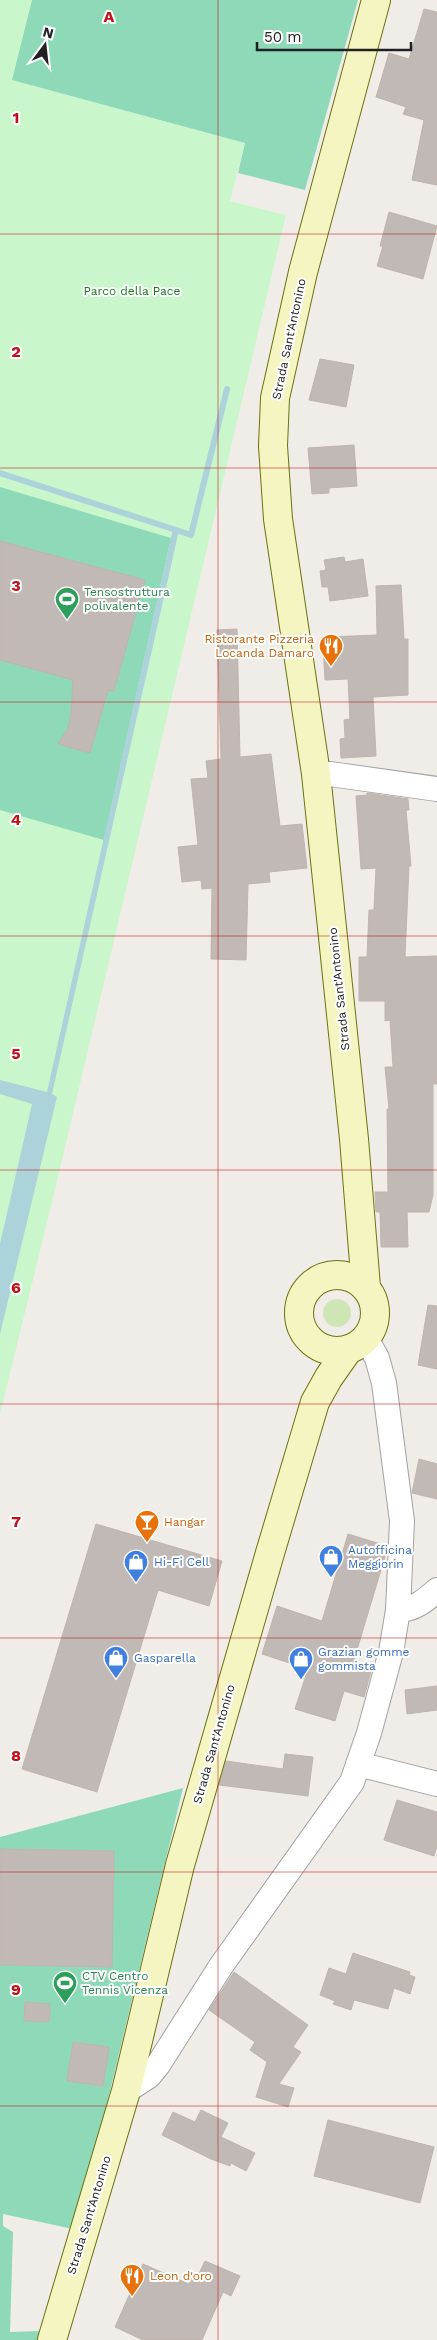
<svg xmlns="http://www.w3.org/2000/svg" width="437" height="2340" viewBox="0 0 437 2340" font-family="'Work Sans',sans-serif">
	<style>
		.grass { fill: #cee6b3 }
		.park { fill: #caf6cb }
		.pitch { fill: #8dd9b8 }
		.water { fill: #acd2da }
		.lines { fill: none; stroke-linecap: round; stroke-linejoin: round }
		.stream { stroke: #acd2da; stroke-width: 6 }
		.building { fill: #c1b9b5; stroke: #c1b4ab }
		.minor-casing { stroke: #a2a2a2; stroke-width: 26 }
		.secondary-casing { stroke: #6b720e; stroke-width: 30 }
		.minor { stroke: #fff; stroke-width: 24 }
		.secondary { stroke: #f5f5c1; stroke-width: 28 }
		.grid { fill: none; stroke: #c21017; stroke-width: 1; stroke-opacity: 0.55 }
		.labels { text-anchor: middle; stroke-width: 4; stroke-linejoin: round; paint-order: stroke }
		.park-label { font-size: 12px; fill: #157919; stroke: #fff }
		.street-label { font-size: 12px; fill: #212121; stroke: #fff }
		.leisure-label { font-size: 12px; fill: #27864d; stroke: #fff; text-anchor: start }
		.food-label { font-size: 12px; fill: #c56008; stroke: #fff; text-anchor: start }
		.shop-label { font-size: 12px; fill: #366cbe; stroke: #fff; text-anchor: start }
		.grid-label { font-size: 16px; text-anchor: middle; font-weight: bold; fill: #c21017; stroke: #fff; stroke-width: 4; stroke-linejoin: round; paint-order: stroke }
	</style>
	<rect width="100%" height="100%" fill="#f0ede8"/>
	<path class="grass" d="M323 1313a14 14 0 1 1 28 0a14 14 0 1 1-28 0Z"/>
	<path class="park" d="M0 0H32L12 80 245 143 230 201 286 215 52 1202 0 1414Z"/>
	<path class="pitch" d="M32 0H358L305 190 238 173 245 143 12 80Z
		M0 487 171 538 104 840 0 810Z
		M183 1788 91 2170 73 2229 3 2214V2226L13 2232 10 2332 41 2331 38 2340H0V1837Z"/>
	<path class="water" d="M171 538 177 539 52 1094 57 1097 0 1334V1244L32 1104 0 1094V1080L47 1092Z"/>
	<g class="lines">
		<path class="stream" d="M0 473 176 530
			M174 538 176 530 191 535 227 389"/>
	</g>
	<path class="building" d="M424 9 437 12V185L412 180 424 120 403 114 406 107 376 97 389 53 409 59Z
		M389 212 437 226 423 279 377 266 383 246H380Z
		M320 359 354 365 346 407 309 400Z
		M354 445 357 486 329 488V493L312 494 308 448Z
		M0 541 145 580 114 691 108 690 90 753 58 744 68 728 71 714 73 680 0 660Z
		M344 557 345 562 363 559 368 596 330 601 328 587H322L320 571 326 570 324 560Z
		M401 585 404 639H408V695L373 697 376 756 341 758 340 739 345 738 344 720 350 719 348 679 325 680 323 644H328V637L377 635 376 586Z
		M237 629 240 757 271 754 280 826 302 824 307 868 269 872 270 882 248 884 246 960 211 959 212 888 202 889 201 880 182 882 178 847 198 845 191 779 208 778 206 761 221 759 217 630Z
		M367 793 408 799 409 810H406L411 866H409L405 957 437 956V1084H433V1195L429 1212H407L408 1247H381L380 1212H376L375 1192H388L387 1109H389L385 1067H393L390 1020 385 1021V1001H359V957H367L369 910H374L376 868 361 869 356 796 367 795Z
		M428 1305 437 1306V1369L418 1365Z
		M419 1459 437 1464V1499L412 1493Z
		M96 1524 222 1561 209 1606 158 1590 97 1792 22 1769Z
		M348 1534 387 1546V1550L353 1663 372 1668 364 1697 344 1691 335 1721 295 1709 308 1669 262 1654 277 1606 322 1621Z
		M437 1686V1710L407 1714 405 1690Z
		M285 1754 313 1757 308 1796 219 1785 226 1761 283 1769Z
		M397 1800 437 1812V1846L434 1856 384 1840Z
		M0 1849 114 1851 112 1967 0 1965Z
		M353 1953 410 1972 409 1975 415 1977 410 1994 394 1988 388 2009 354 2000 351 2010 333 2004 335 2001 320 1995 329 1968 346 1974Z
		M234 1972 308 2025 293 2047 301 2052 279 2084 294 2088 288 2107 256 2097 267 2062 250 2050 255 2042 209 2010Z
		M25 2002 50 2004 49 2022 24 2021Z
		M73 2042 109 2047 103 2086 67 2081Z
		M201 2110 228 2123 221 2137 255 2153 246 2171 231 2163 230 2166 211 2159 162 2135 173 2112 195 2122Z
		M328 2120 434 2147 420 2203 314 2176Z
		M205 2261 240 2276 231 2296 223 2292 202 2340H143L115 2327 143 2264 189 2284 192 2278 196 2280Z"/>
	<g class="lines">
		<defs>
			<path id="minor" d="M316 774H330L437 789
				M398 1610C414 1610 426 1600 437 1590
				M358 1764 437 1784
				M126 2091 149 2076 158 2065 221 1966 352 1782 369 1733 391 1652 398 1610 402 1521 384 1383 377 1358 366 1338"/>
			<path id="secondary" d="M299 1313a38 38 0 1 1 76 0a38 38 0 1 1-76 0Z
				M366 1287 354 1139 316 774 278 519 273 446 275 398 303 272 376 0
				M52 2340 126 2091 180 1865 270 1553 315 1402 329 1377 348 1350"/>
		</defs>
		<use href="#minor" class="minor-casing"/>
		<use href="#secondary" class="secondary-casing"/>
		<use href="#minor" class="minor"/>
		<use href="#secondary" class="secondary"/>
	</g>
	<path class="grid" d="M218 0V2340M0 234H437M0 468H437M0 702H437M0 936H437M0 1170H437M0 1404H437M0 1638H437M0 1872H437M0 2106H437"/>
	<defs>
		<symbol id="stadium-pin" viewBox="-11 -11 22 30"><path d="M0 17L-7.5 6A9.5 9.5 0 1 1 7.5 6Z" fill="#2e9e5b" stroke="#fff"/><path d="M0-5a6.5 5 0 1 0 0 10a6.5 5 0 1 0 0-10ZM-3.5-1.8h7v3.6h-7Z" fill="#fff"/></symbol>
		<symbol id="restaurant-pin" viewBox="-11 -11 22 30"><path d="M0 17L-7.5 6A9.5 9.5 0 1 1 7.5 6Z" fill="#e8710a" stroke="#fff"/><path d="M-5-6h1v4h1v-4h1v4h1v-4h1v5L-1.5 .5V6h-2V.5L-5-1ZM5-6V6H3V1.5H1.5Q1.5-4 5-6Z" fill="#fff"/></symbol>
		<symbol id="bar-pin" viewBox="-11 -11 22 30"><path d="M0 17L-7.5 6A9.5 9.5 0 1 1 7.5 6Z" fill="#e8710a" stroke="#fff"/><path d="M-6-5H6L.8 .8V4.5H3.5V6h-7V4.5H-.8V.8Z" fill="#fff"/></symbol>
		<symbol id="shop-pin" viewBox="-11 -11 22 30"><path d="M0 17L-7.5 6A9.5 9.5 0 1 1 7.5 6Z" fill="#3f7fe0" stroke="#fff"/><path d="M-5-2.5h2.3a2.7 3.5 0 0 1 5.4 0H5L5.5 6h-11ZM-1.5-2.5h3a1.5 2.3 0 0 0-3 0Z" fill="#fff"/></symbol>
	</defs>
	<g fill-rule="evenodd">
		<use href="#stadium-pin" x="53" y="585" width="28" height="38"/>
		<use href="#restaurant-pin" x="317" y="632" width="28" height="38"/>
		<use href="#bar-pin" x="133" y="1508" width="28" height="38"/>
		<use href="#shop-pin" x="317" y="1543" width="28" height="38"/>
		<use href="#shop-pin" x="122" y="1548" width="28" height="38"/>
		<use href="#shop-pin" x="102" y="1644" width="28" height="38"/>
		<use href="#shop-pin" x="287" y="1645" width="28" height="38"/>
		<use href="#stadium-pin" x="51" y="1969" width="28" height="38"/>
		<use href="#restaurant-pin" x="118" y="2262" width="28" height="38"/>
	</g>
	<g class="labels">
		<g class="park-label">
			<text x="132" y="295">Parco della Pace</text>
		</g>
		<g class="street-label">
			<text transform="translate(289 339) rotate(-78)" y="4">Strada Sant'Antonino</text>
			<text transform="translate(339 989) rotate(-96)" y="4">Strada Sant'Antonino</text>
			<text transform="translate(214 1744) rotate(-74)" y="4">Strada Sant'Antonino</text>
			<text transform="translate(89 2215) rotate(-73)" y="4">Strada Sant'Antonino</text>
		</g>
		<g class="leisure-label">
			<text x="84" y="596">Tensostruttura<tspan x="84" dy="14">polivalente</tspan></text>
			<text x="82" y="1980">CTV Centro<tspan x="82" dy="14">Tennis Vicenza</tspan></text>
		</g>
		<g class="food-label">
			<text x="314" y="643" text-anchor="end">Ristorante Pizzeria<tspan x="314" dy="14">Locanda Damaro</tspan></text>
			<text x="164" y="1526">Hangar</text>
			<text x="150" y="2280">Leon d'oro</text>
		</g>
		<g class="shop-label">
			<text x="348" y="1554">Autofficina<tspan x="348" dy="14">Meggiorin</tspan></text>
			<text x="154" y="1566">Hi-Fi Cell</text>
			<text x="318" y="1656">Grazian gomme<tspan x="318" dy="14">gommista</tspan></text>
			<text x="134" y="1662">Gasparella</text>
		</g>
	</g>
	<g class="grid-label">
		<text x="109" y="22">A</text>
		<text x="16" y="123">1</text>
		<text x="16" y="357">2</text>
		<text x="16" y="591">3</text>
		<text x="16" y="825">4</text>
		<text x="16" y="1059">5</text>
		<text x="16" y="1293">6</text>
		<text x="16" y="1527">7</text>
		<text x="16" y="1761">8</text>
		<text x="16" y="1995">9</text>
	</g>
	<g transform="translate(45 45) rotate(15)" stroke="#ffffff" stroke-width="4" paint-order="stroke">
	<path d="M0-4L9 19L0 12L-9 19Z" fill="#212121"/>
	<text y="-8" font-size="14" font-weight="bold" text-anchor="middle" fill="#212121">N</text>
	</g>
	<path d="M257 42v8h154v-8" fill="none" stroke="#212121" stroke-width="2.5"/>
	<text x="264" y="42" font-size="15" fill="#212121" stroke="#ffffff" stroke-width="4" paint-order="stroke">50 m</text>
</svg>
